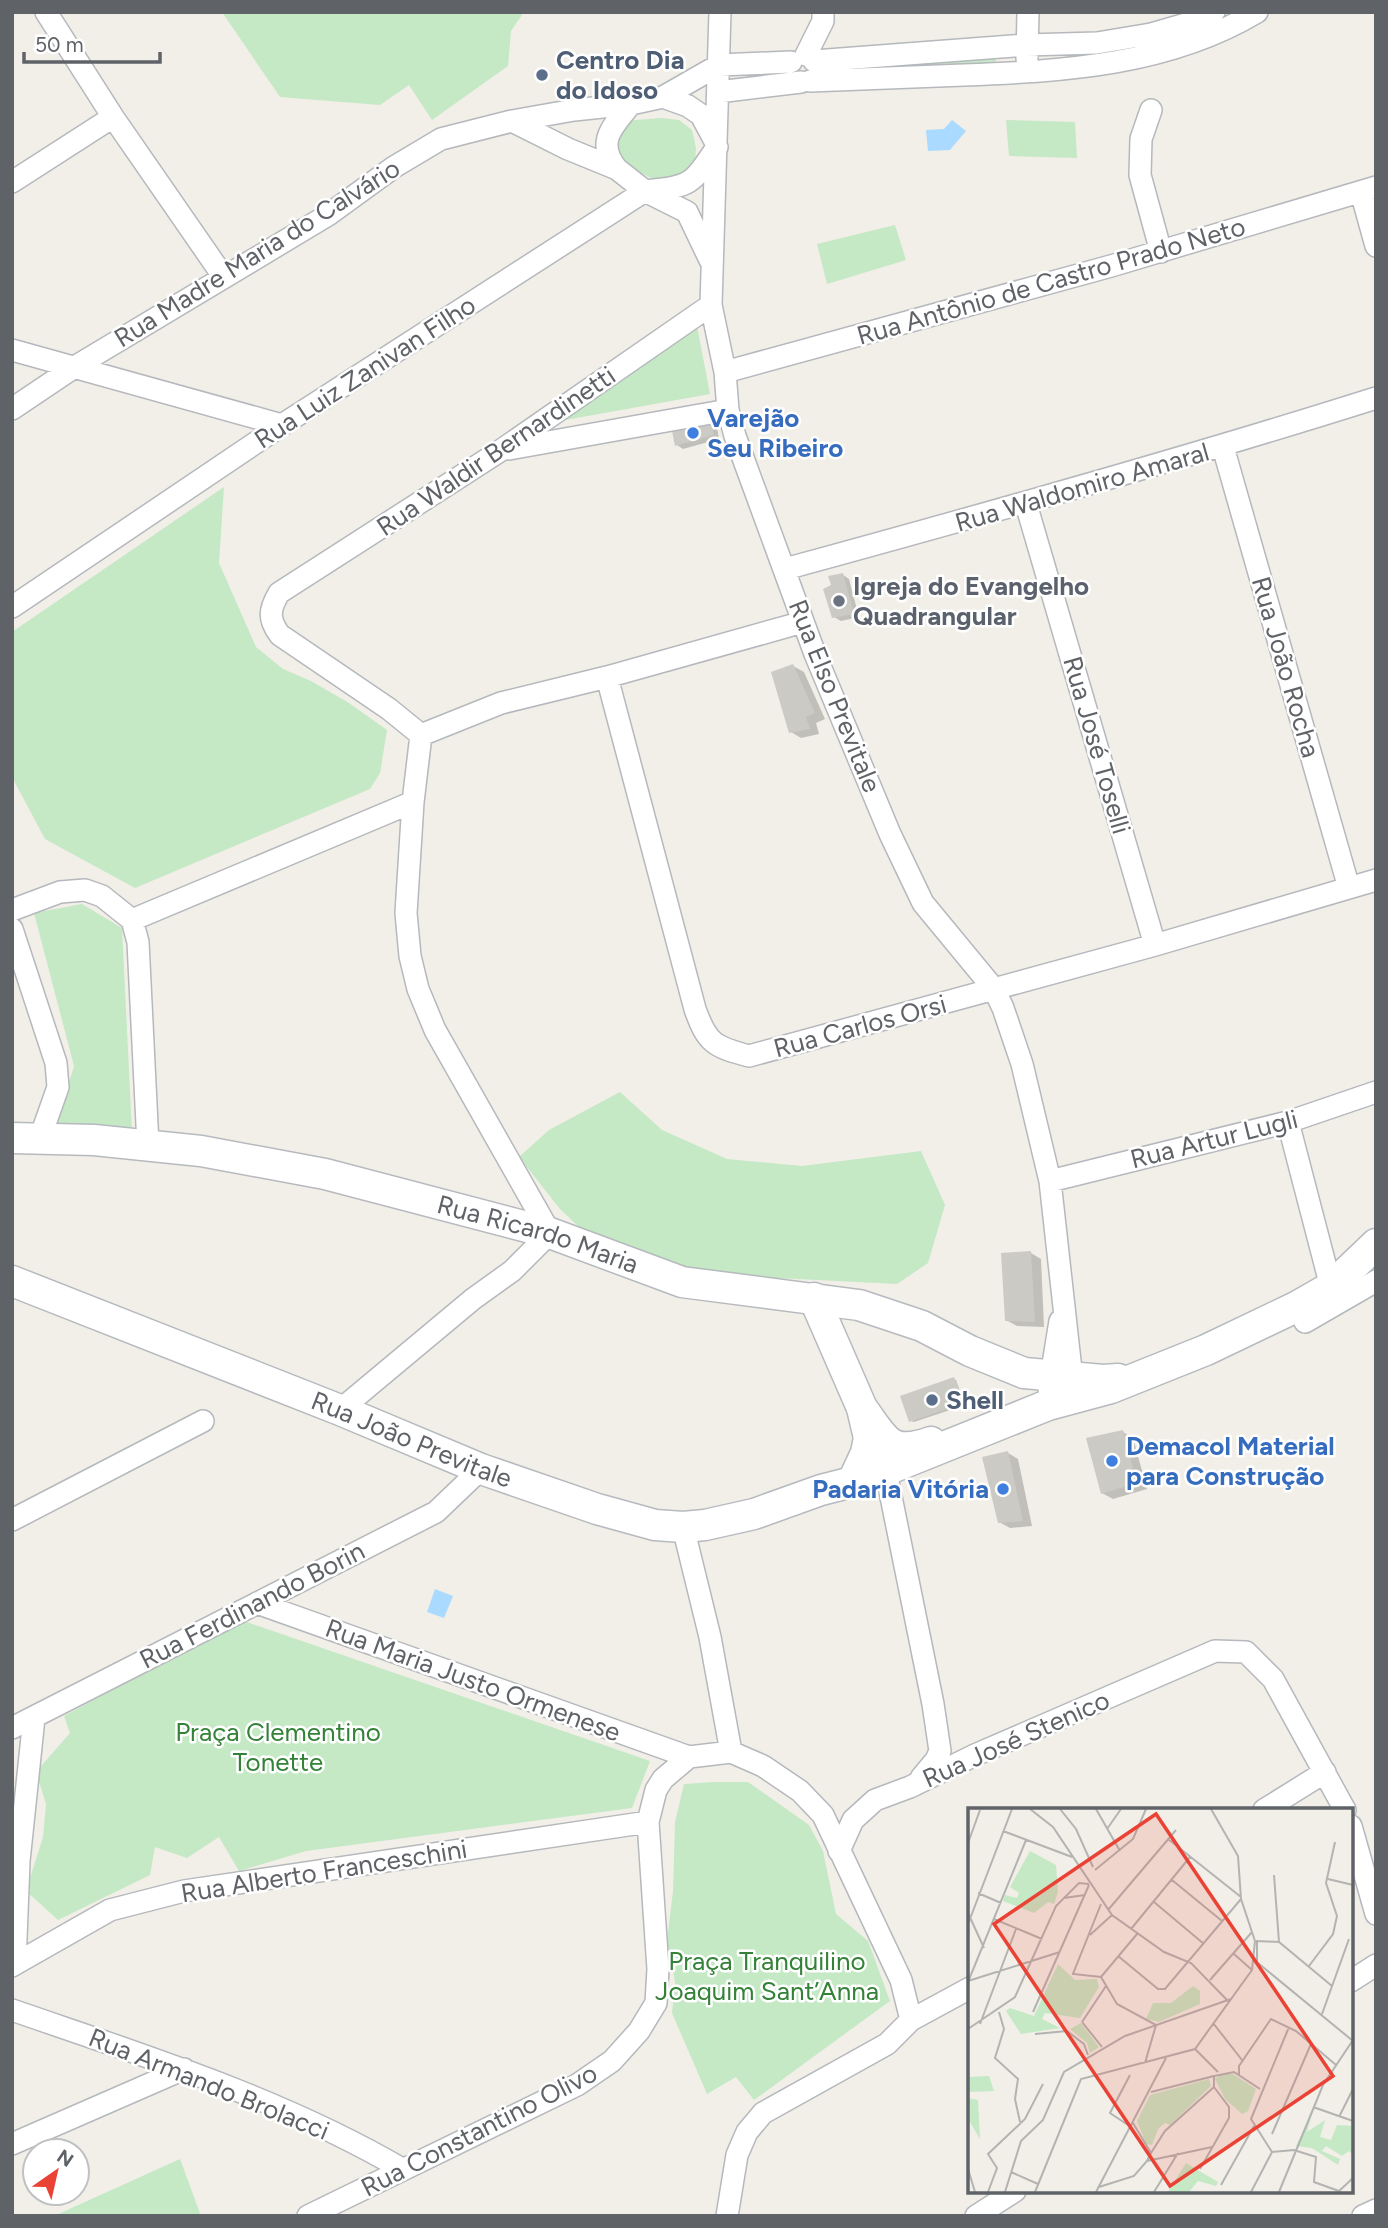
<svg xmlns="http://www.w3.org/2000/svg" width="1388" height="2228" viewBox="0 0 1388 2228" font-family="Figtree,sans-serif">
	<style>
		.green { fill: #c5e8c5 }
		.water { fill: #aadaff }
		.shadow { fill: #0003 }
		.building { fill: #cccac5 }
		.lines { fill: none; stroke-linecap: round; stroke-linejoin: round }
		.minor-casing { stroke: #b5b8bc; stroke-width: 24 }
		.secondary-casing { stroke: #b6babf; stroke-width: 33 }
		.minor { stroke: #fff; stroke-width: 21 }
		.secondary { stroke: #fff; stroke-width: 30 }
		.service-dot { fill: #5c6f8a; stroke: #fff; stroke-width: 2.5 }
		.shop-dot { fill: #3f7fe0; stroke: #fff; stroke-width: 2.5 }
		.worship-dot { fill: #6b7280; stroke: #fff; stroke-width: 2.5 }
		.labels { text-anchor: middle; stroke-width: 5; stroke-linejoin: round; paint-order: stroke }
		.service-label { font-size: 26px; font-weight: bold; fill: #4e5e75; stroke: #fff; text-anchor: start }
		.street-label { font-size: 26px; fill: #5f6368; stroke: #fff }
		.shop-label { font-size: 26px; font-weight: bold; fill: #366cbe; stroke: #fff; text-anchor: start }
		.worship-label { font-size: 26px; font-weight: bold; fill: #5b616d; stroke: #fff; text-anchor: start }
		.park-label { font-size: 26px; fill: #348238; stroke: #fff }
		.inset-road { fill: none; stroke: #b3b3b1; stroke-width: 2 }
		.view { fill: #ea4335; fill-opacity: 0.15; stroke: #ea4335; stroke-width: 3.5 }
		.inset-edge { fill: none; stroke: #5f6368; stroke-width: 3.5 }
	</style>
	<rect width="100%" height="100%" fill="#f1efe8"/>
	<path class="green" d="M222 12H524L511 31 508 66 432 120 409 85 380 105 280 97Z
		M991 56 996 60 995 63 844 74 838 64Z
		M661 118 679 120 692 130 696 148 695 161 671 184 653 179 620 162 613 143 624 121Z
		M1006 120 1075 122 1077 158 1009 156Z
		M895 225 906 260 827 284 817 244Z
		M697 326 710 394 560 421Z
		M224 487 219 563 256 647 283 669 311 681 349 703 387 730 380 773 370 789 135 888 45 839 12 777V632Z
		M82 904 122 928 132 1132 53 1137 74 1066 34 913Z
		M620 1092 662 1130 727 1159 802 1166 921 1151 945 1205 928 1263 897 1284 739 1276 677 1265 580 1228 560 1209 519 1157 549 1130Z
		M241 1620 650 1761 632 1808 306 1851 239 1871 219 1837 187 1858 155 1847 150 1875 58 1920 26 1891 43 1837 46 1804 36 1772 70 1733 64 1716Z
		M714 1782H748L809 1825 823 1851 836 1914 868 1941 890 2001 754 2100 736 2077 707 2094 672 2013 675 1982 667 1941 673 1891 675 1822 684 1784Z
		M180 2159 201 2216H54Z"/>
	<path class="water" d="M952 120 966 131 950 150 928 151 926 130 944 129Z
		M435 1589 453 1596 444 1618 427 1612Z"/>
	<path class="shadow" d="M710 423 717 427 719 439 683 449 677 445Z
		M843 575 849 579 859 617 841 621 834 617 833 586Z
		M793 666 804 672 825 719 816 723 819 734 801 738 791 732Z
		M1031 1253 1041 1259 1044 1327 1017 1326 1006 1320Z
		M954 1379 956 1380 965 1405 914 1422 911 1421Z
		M1123 1432 1133 1438 1147 1489 1113 1499 1102 1493Z
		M1008 1453 1018 1459 1032 1526 1010 1528 999 1522Z"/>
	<path class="building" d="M711 421 714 435 675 446 672 431Z
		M843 573 854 614 832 618 823 589 831 585 828 576Z
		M793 664 815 713 806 717 810 729 789 733 771 672Z
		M1031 1251 1035 1322 1005 1321 1001 1253Z
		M954 1377 964 1403 909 1422 900 1396Z
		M1123 1430 1137 1483 1101 1494 1086 1438Z
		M1008 1451 1023 1521 998 1523 982 1457Z"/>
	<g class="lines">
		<defs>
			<path id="minor" d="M46 12 113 117 223 276
				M720 12 711 305 725 372 728 410 735 436 815 654 890 834 923 903 994 989 1003 1008 1022 1064 1050 1181 1073 1388
				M806 55 823 21V12
				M1027 59 1028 12
				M814 61 1026 45 1097 43 1151 34 1189 23 1214 12
				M810 81C861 79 913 77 964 75 1065 71 1169 65 1257 12
				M718 92 801 82
				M663 97 719 65 791 62
				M1151 110 1141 139 1140 175 1161 252
				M512 121 568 149 617 169 645 191 687 212 710 260
				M617 169C595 142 613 126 631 104
				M12 182 113 117
				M1361 192 1376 246
				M12 350 282 425
				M725 372 1111 266 1376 187
				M12 409 73 368 328 215 394 167 441 139 512 121 574 110 631 104 663 97 688 106 701 115 716 143
				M1223 447 1349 888
				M509 449 728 410
				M1026 504 1155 945
				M785 569C983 515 1180 460 1376 398
				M12 607 282 425 645 191C691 186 691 186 717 147
				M607 677 695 1009C707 1043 714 1047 749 1056L1155 945 1376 880
				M421 735 501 703 607 677 803 622
				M12 910 60 892 85 890 102 896 132 920 138 942 148 1145
				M132 920 413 802
				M12 929 56 1063 58 1087 40 1138
				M1288 1122 1331 1287
				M1050 1181 1288 1122 1376 1092
				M1305 1322 1376 1281
				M1049 1389 1060 1321
				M340 1410 473 1299 512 1271 550 1233 435 1030 418 989 410 956 406 913 413 802 421 735 389 709 280 635C268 619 269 610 279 593L500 451 711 305
				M890 1458 886 1472 933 1704 940 1751 936 1760 921 1778
				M12 1520 203 1421
				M683 1527 710 1637 731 1752
				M257 1603 689 1757
				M12 1728 436 1512 481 1469
				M1264 1810 1325 1772
				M1351 1826 1376 1914
				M839 1851 853 1820 875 1800 910 1787 975 1755 1215 1651 1246 1652 1273 1679 1345 1810
				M15 1964 110 1910 184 1891 648 1822
				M12 1966 15 1964 19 1861 34 1718
				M1351 1981 1376 1965
				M12 2010C145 2056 280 2098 402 2169
				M12 2144 184 2069
				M308 2216 577 2085 612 2061 639 2031 656 2003 658 1969 648 1822 656 1790 663 1779 689 1757 731 1752 763 1766 800 1791 823 1815 901 1980 911 2020
				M727 2216 737 2155 747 2132 763 2113 887 2044 911 2020 970 1988
				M976 2216 1015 2191
				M1363 2216 1376 2210"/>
			<g id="secondary">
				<path id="s1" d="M12 1138 94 1140 201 1151 325 1174 550 1233 682 1282 859 1305 922 1326 970 1351 1024 1373 1103 1380 1118 1379"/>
				<path id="s2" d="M12 1281 340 1410 481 1469 597 1509 655 1525 683 1527 705 1525 754 1514 821 1490 864 1479 1048 1405 1111 1388 1206 1350 1296 1307 1331 1287 1376 1244"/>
				<path d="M814 1298 862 1408 869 1438 866 1453 852 1483"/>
				<path d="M862 1408C885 1439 889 1457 931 1442"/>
			</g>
		</defs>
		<use href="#minor" class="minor-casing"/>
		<use href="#secondary" class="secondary-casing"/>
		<use href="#minor" class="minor"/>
		<use href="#secondary" class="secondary"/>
	</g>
	<g class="service-dot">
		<circle cx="542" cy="75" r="7"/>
		<circle cx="932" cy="1400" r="7"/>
	</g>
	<g class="shop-dot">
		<circle cx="693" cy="433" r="7"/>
		<circle cx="1112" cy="1461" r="7"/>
		<circle cx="1003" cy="1489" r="7"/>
	</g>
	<circle class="worship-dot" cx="839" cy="601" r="7"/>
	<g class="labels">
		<g class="service-label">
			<text x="556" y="69">Centro Dia<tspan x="556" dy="30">do Idoso</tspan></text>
			<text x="946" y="1409">Shell</text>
		</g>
		<g class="street-label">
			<text transform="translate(257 253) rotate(-32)" y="9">Rua Madre Maria do Calvário</text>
			<text transform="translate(1051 281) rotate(-16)" y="9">Rua Antônio de Castro Prado Neto</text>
			<text transform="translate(365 372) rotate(-33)" y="9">Rua Luiz Zanivan Filho</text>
			<text transform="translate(496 451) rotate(-34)" y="9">Rua Waldir Bernardinetti</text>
			<text transform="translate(1082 487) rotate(-16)" y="9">Rua Waldomiro Amaral</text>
			<text transform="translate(1286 667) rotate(74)" y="9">Rua João Rocha</text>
			<text transform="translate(835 696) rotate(68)" y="9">Rua Elso Previtale</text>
			<text transform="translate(1097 745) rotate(74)" y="9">Rua José Toselli</text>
			<text transform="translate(860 1026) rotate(-15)" y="9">Rua Carlos Orsi</text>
			<text transform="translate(1214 1139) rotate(-14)" y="9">Rua Artur Lugli</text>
			<text dy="9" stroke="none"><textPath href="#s1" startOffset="537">Rua Ricardo Maria</textPath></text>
			<text dy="9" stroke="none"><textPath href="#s2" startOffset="430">Rua João Previtale</textPath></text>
			<text transform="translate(252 1605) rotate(-27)" y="9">Rua Ferdinando Borin</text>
			<text transform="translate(473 1680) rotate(20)" y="9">Rua Maria Justo Ormenese</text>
			<text transform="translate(1016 1739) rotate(-24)" y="9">Rua José Stenico</text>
			<text transform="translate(324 1871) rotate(-9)" y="9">Rua Alberto Franceschini</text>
			<text transform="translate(209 2084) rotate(22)" y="9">Rua Armando Brolacci</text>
			<text transform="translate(479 2130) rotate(-27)" y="9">Rua Constantino Olivo</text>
		</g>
		<g class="shop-label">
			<text x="707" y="427">Varejão<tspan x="707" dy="30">Seu Ribeiro</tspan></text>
			<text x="1126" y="1455">Demacol Material<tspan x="1126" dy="30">para Construção</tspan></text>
			<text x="989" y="1498" text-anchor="end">Padaria Vitória</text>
		</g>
		<g class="worship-label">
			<text x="853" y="595">Igreja do Evangelho<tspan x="853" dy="30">Quadrangular</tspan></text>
		</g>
		<g class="park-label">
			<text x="278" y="1741">Praça Clementino<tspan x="278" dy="30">Tonette</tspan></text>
			<text x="767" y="1970">Praça Tranquilino<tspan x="767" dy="30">Joaquim Sant’Anna</tspan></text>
		</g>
	</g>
	<g transform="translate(968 1808)">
		<rect width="385" height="385" fill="#f1efe8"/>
		<path d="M62 43 88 57 90 84 86 96 80 94 66 105 35 93 37 87 49 90 51 85 42 79ZM90 156 107 172 129 171 131 179 112 210 77 205 74 211 92 220 53 226 38 203 42 200 66 208ZM225 178 232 183V196L191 214 178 211 185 195H203ZM113 215 131 239 122 245 119 235 102 221ZM254 266H265L288 281 280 303 274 306 257 291 247 271ZM21 268 26 283 0 284V269ZM241 271 243 278 202 317 197 315 190 321 184 337 178 336 169 313 182 287ZM0 290 10 292 12 331 0 311ZM345 303 339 324 357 312 352 329 363 332 369 317 385 318V347L381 343 374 348 358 338 354 343 372 351 370 357 344 340 328 338ZM218 355 250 374 248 378 230 373 221 384H200Z" fill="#c5e8c5"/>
		<path class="inset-road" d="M62 1 85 19 144 107 196 144 223 155 261 194M92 1 108 21 125 59M128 1 152 43M139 21 153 1M35 23 104 49M200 31 273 89M0 35 12 2M127 62 165 31 178 1M306 67 311 134M360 71 385 77M204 72 254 113M10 85 33 95M96 90 117 87M186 94 236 136M133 96 105 166 133 169 149 196 188 217 177 255M140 102 208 22M0 105 16 140M26 111 74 131M0 116 44 1M163 121 222 49M122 127 144 107M289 133 311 134 364 178M266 146 284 162M150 148 190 181H197L273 91M290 155 385 233M289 157V132M341 158 365 126 369 108 358 75 367 34M133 169 169 126M242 172 284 124M0 173 92 144M0 174 58 32M31 204 36 221 27 250 50 271 47 291 52 314M65 204 121 77M354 206 381 131M114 214 138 178M114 214 134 239M245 215 274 252M12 216 48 121M321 219 283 311 304 344 326 342 348 349 346 374 371 383 385 370M0 221 47 189 88 98 111 75 121 76M67 226 99 223 116 236 120 247M227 241 250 264M162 267 142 305 163 319M271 267V258L303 211 328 223 368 257M183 284 246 268M345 299 385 313M371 309 385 281M304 326 343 236M183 345 197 323 246 279M179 353 244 339M0 361 7 384M232 361 261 310V299L246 279V268L266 264 292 281M43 364 70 376M253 377 286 318M131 379 166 368 179 353 183 345 165 315M20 384 29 360 20 346 57 311 75 276M37 384 53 333 75 312 96 264 157 228 263 191M67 384 113 271 227 241 284 162 287 133 273 91 270 48 243 1M128 384 198 250M186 384 210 345M283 384 304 344M311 384 355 277 385 232"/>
		<path class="view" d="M188 6 365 268 202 378 26 116Z"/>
		<rect width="385" height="385" class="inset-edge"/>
	</g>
	<rect width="1388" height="2228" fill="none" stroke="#5f6368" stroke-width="28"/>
	<g transform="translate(56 2172) rotate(34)"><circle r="33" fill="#ffffff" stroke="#bfc1c3" stroke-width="2"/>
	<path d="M0-5L12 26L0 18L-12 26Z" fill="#ea4335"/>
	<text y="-10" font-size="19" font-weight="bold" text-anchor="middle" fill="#5f6368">N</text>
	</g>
	<path d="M24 52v10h136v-10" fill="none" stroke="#5f6368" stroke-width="3.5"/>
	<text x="35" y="52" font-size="21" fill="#5f6368" stroke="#ffffff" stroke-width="5" paint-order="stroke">50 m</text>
</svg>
